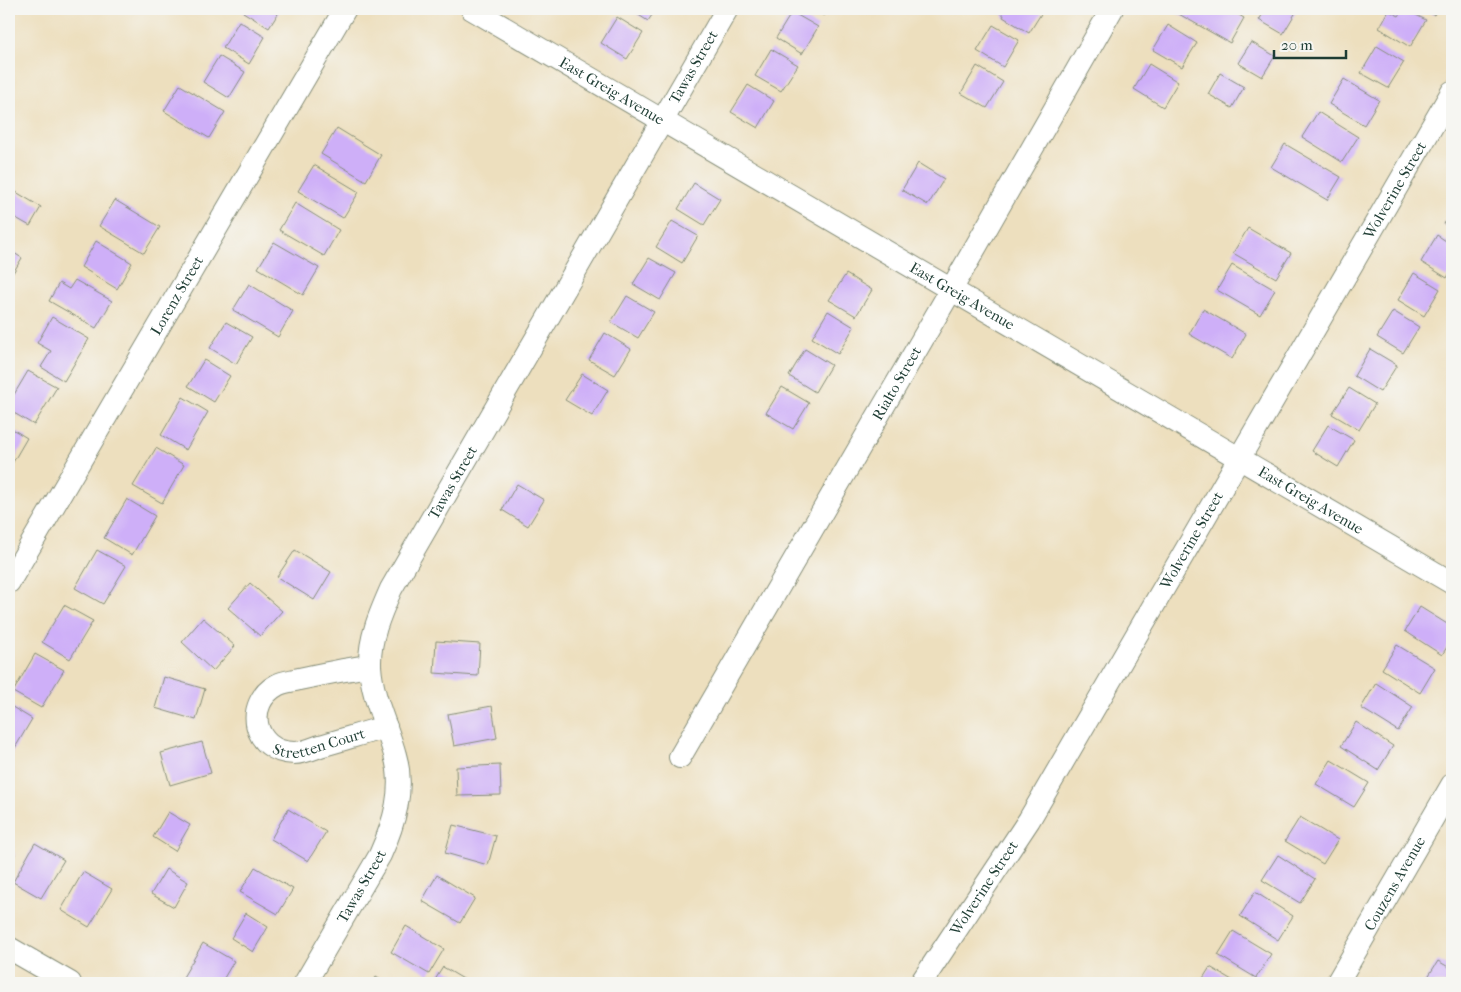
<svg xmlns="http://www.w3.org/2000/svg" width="1461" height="992" viewBox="0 0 1461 992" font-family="'IM FELL French Canon',serif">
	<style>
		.building { fill: #ceaff8 }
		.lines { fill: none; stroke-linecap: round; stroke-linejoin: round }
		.street-casing { stroke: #868e79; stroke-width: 24 }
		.street { stroke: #fff; stroke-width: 22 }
		.labels { text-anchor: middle; stroke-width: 5; stroke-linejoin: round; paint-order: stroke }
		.street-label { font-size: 15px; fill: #1f3d34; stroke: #f6f6f2 }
	</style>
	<rect width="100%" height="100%" fill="#f6f6f2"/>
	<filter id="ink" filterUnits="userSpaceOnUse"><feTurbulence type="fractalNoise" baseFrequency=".02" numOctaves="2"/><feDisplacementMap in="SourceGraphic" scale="10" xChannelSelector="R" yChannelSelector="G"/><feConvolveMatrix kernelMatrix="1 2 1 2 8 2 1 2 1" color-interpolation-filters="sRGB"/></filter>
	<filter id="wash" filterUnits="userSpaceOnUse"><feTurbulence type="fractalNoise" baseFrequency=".0096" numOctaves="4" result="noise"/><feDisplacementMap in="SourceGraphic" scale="20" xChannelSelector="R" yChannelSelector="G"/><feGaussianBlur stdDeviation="1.12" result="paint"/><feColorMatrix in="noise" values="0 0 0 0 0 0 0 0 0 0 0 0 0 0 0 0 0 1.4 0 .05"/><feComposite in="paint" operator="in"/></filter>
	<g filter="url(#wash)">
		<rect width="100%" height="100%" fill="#eddfbe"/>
		<g id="blocks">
			<path class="building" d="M245 9H281L269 28 243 12Z
				M629 9H656L648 21Z
				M813 9H829L824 16Z
				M994 9H1044L1029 33 1003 17 1004 15Z
				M1180 9H1229L1244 18 1230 43 1177 13Z
				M1266 9H1290L1296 12 1283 34 1259 20Z
				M1404 9 1426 20 1410 47 1379 28 1389 11 1399 16Z
				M1423 9H1438L1434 15Z
				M792 12 818 27 802 54 776 38Z
				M617 17 643 33 627 59 601 43Z
				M239 21 265 37 249 64 223 48Z
				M993 25 1019 40 1003 67 977 51Z
				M1168 25 1197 43 1182 67 1153 50Z
				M1251 42 1275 56 1262 77 1238 63Z
				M1377 46 1404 62 1388 88 1361 73Z
				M771 49 798 65 781 91 755 76Z
				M219 56 245 72 229 98 203 82Z
				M1149 64 1178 82 1163 107 1134 89Z
				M977 66 1003 82 987 108 961 93Z
				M1220 73 1244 87 1232 108 1208 94Z
				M1344 79 1379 100 1364 125 1329 104Z
				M180 85 225 112 209 138 164 111Z
				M748 85 774 101 758 128 731 112Z
				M1318 112 1358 137 1342 162 1302 137Z
				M337 128 381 155 366 181 321 154Z
				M1285 144 1341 177 1327 200 1271 167Z
				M918 163 944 179 928 205 902 190Z
				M314 165 359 192 343 218 298 191Z
				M694 183 720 199 704 225 678 209Z
				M16 192 41 207 30 226 9 214V204Z
				M115 200 160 227 144 253 99 226Z
				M295 203 339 230 324 256 279 230Z
				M1452 210V229L1444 224Z
				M672 221 698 236 682 263 656 247Z
				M1248 228 1291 253 1276 278 1233 253Z
				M1437 235 1452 245V269L1447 278 1421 262Z
				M96 241 132 263 117 289 81 267Z
				M274 242 319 268 303 295 258 268Z
				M9 250 22 258 11 276 9 275Z
				M649 258 676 273 660 300 633 284Z
				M1232 265 1275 290 1260 315 1217 290Z
				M1414 273 1440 289 1424 316 1398 300Z
				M846 274 872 290 856 316 829 300Z
				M75 280 112 301 96 328 49 301 59 283 69 289Z
				M249 284 293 311 278 337 233 310Z
				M627 296 654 312 638 338 611 322Z
				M1203 309 1246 334 1232 359 1189 334Z
				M828 311 854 327 838 354 812 338Z
				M1393 311 1419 327 1403 353 1377 337Z
				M52 317 89 339 64 381 41 367 51 351 37 343Z
				M226 322 252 337 236 364 210 348Z
				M605 333 631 349 615 375 589 360Z
				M805 349 831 365 815 392 789 376Z
				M1370 349 1397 365 1380 392 1354 376Z
				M204 360 230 376 214 402 188 386Z
				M28 371 57 387 34 425 9 410V403Z
				M582 374 608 390 592 416 565 400Z
				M782 387 809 403 793 429 766 413Z
				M1349 388 1375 404 1359 430 1332 414Z
				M183 397 208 412 186 450 161 435Z
				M1328 425 1354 440 1338 467 1312 451Z
				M9 427 27 438 9 469Z
				M156 448 184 465 162 503 133 486Z
				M517 484 544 500 528 526 502 510Z
				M127 499 155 516 132 555 104 538Z
				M97 550 126 566 103 604 75 588Z
				M295 550 331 572 314 600 277 577Z
				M250 583 282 611 260 636 228 608Z
				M64 605 93 621 70 659 42 642Z
				M1420 607 1452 627V639L1442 655 1405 631Z
				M203 618 235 646 213 671 182 642Z
				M436 641 480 644 478 676 434 673Z
				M1397 645 1435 668 1420 693 1382 669Z
				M35 654 64 670 41 708 13 692Z
				M164 677 205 689 196 720 155 708Z
				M1376 683 1413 707 1398 731 1361 708Z
				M9 705 32 719 9 758Z
				M492 706 497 738 454 746 448 714Z
				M1356 722 1393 746 1378 770 1341 746Z
				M202 742 211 773 170 785 161 753Z
				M1331 760 1369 783 1354 807 1316 784Z
				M500 765 501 795 457 796 456 767Z
				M288 809 326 832 308 861 271 839Z
				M168 812 190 825 175 851 153 837Z
				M1300 817 1338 840 1323 864 1285 841Z
				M453 825 496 836 488 865 445 853Z
				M35 843 64 860 41 898 13 882Z
				M9 850 15 854 9 865Z
				M1278 855 1315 879 1300 903 1262 880Z
				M255 867 293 889 278 914 240 892Z
				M166 869 188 882 174 907 151 894Z
				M83 872 112 889 89 927 61 910Z
				M437 875 475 898 460 923 422 901Z
				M1255 892 1293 916 1278 940 1240 916Z
				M246 913 268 927 253 952 231 938Z
				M406 926 444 949 429 974 391 952Z
				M1233 931 1271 954 1256 978 1218 955Z
				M203 943 234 961 221 983H190L182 979Z
				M1438 961 1452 969V983H1424Z
				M443 967 465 980 463 983H433Z
				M1210 967 1237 983H1200Z
				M376 977 386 983H373Z"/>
		</g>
	</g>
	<g filter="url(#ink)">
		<use href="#blocks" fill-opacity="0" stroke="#868e79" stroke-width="1"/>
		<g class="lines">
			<defs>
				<g id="street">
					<path id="s1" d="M472 9 1452 583"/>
					<path id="s2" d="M9 582 345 9"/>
					<path id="s3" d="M370 666C346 669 323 674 299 679 293 681 284 681 277 685 244 703 252 752 294 753 303 753 312 749 320 746 342 740 363 733 386 727"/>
					<path id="s4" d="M680 757 951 290 1112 9"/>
					<path d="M9 948 70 983"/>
					<path id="s5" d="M305 983 380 855C394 824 405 789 395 755 387 725 372 698 370 666 369 639 380 614 391 589L727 9"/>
					<path id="s6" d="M921 983 1029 820 1452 92"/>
					<path id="s7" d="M1337 983 1452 785"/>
				</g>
			</defs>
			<use href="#street" class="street-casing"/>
			<use href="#street" class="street"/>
		</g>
	</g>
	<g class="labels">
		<g class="street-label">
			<text dy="5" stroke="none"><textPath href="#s5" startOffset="1028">Tawas Street</textPath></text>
			<text dy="5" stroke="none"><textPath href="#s1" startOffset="162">East Greig Avenue</textPath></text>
			<text dy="5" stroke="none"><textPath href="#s6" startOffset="924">Wolverine Street</textPath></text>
			<text dy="5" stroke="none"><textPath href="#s2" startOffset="332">Lorenz Street</textPath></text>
			<text dy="5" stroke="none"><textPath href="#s1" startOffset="568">East Greig Avenue</textPath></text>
			<text dy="5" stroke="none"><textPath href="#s4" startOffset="432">Rialto Street</textPath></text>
			<text dy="5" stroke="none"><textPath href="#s5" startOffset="548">Tawas Street</textPath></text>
			<text dy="5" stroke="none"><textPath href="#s1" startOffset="972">East Greig Avenue</textPath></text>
			<text dy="5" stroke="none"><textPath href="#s6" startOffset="519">Wolverine Street</textPath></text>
			<text dy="5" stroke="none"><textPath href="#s3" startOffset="219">Stretten Court</textPath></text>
			<text dy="5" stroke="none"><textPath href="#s7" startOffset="115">Couzens Avenue</textPath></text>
			<text dy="5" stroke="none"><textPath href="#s5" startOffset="112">Tawas Street</textPath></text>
			<text dy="5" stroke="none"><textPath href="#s6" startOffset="114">Wolverine Street</textPath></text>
		</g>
	</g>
	<rect width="1461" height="992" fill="none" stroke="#f6f6f2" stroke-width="30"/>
	<path d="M1274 50v8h72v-8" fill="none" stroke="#1f3d34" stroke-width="2.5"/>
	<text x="1281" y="50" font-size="15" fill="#1f3d34" stroke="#f6f6f2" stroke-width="4" paint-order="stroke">20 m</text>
</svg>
